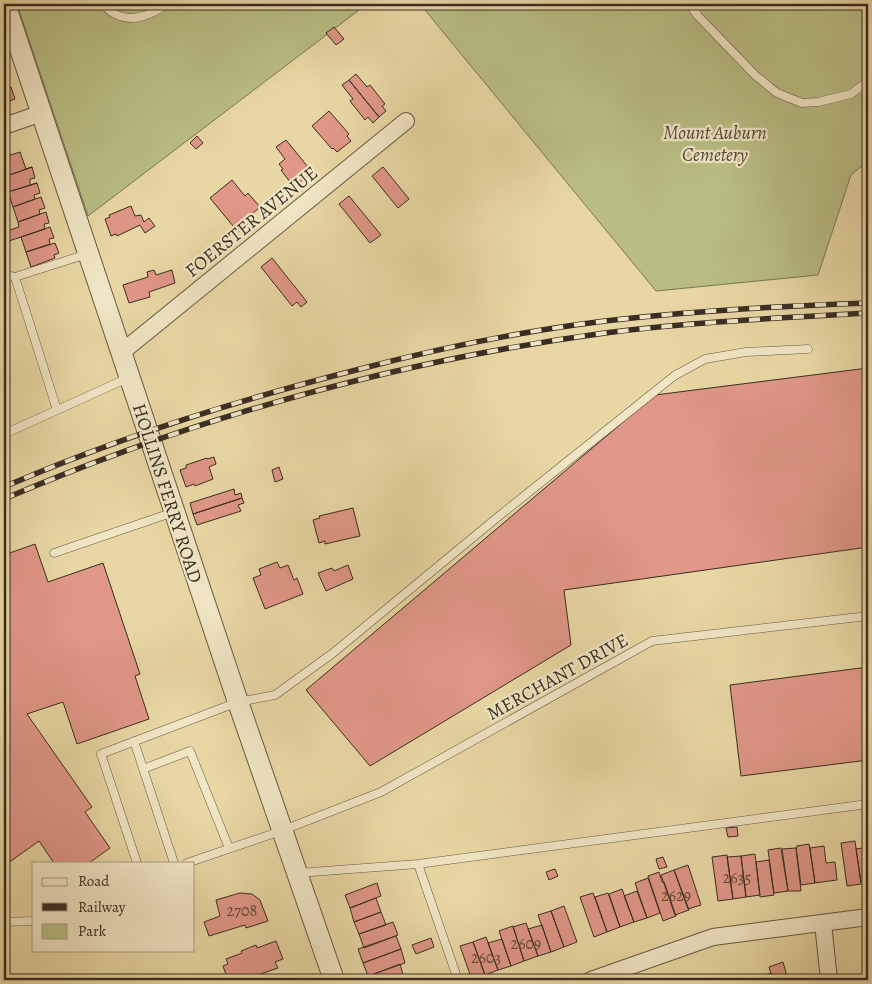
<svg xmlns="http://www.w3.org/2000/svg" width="872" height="984" viewBox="0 0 872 984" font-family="Alegreya,serif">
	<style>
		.green { fill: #b9bd84; stroke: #797554 }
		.building { fill: #e09787; stroke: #392d23 }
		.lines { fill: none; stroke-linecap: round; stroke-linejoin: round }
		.service-casing { stroke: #655843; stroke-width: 9 }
		.minor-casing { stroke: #655843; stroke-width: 18 }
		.tertiary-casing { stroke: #655843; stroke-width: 22 }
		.service { stroke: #f0e5c4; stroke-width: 8 }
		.minor { stroke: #f0e5c4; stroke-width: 16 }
		.tertiary { stroke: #f0e5c4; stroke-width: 20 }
		.rail-casing { stroke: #392d23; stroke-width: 5.5 }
		.rail { stroke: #f0e5c4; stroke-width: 4; stroke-dasharray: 11; stroke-linecap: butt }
		.labels { text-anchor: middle; stroke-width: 4.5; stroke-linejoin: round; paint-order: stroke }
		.number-label { font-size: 16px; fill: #63483c }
		.park-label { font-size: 19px; font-style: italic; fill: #534a36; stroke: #f0e5c4 }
		.street-label { font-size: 19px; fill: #392d23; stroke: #f0e5c4 }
	</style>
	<rect width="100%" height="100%" fill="#e8d7a4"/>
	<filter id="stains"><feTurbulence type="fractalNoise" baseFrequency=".004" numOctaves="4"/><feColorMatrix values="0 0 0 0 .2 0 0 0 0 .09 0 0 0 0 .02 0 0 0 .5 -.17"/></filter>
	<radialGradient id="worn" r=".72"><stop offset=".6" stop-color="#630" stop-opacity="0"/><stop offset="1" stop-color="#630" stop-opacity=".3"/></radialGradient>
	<path class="green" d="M17 4H367L88 216Z
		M420 4H868V161L851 175 818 275 656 291Z"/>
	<path class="building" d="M334 27 344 39 336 45 326 33Z
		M356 74 367 87 370 85 385 104 382 106 386 111 379 117 349 80Z
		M349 80 379 117 373 123 368 117 365 120 350 101 353 99 342 85Z
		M11 87 15 99 4 103V89Z
		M329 111 349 134 347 136 351 141 337 152 333 148 332 149 312 126Z
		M197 136 203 143 196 149 190 143Z
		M286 140 308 167 305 170 309 175 299 183 295 178 290 182 281 170 283 169 279 164 285 159 276 147Z
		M20 152 26 169 32 167 4 177V157Z
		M32 167 35 178 30 179V185L37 183 8 192 4 177Z
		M383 167 409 199 398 208 372 176Z
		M232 180 245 196 248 193 260 207 251 215 254 219 238 232 210 198Z
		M37 183 40 193 34 195 35 199 13 207 8 192Z
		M349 196 381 235 370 243 339 204Z
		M41 197 45 208 39 210 40 214 18 222 13 207Z
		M131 206 135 216 141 215 144 222 149 218 155 226 145 233 140 225 117 236 116 234 111 236 105 219 110 217 109 215Z
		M46 212 49 223 44 224 45 229 6 242 4 232 19 227 18 222Z
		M50 227 54 238 49 239 50 244 26 252 21 237Z
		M55 243 59 253 54 255 55 258 31 267 26 252Z
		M272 258 307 302 301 307 297 302 292 306 261 267Z
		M154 270 156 275 172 270 175 283 149 292 150 297 129 303 123 285 148 277 147 272Z
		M868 368V547L564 590 571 645 370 766 306 690 655 395Z
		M214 457 216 464 209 467 213 479 195 486 194 484 186 487 180 470 186 468V465L207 458V459Z
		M279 467 283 479 275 482 272 470Z
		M234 489 235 495 241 493 242 498 193 514 190 503Z
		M242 498 244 503 238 505 241 511 197 525 193 514Z
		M353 508 360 536 325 544V541L319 543 313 520 320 518 319 516Z
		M35 544 48 582 103 563 140 674 135 676 149 719 77 744 63 702 27 714 92 807 85 812 110 848 89 863H54L39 841 4 866V555Z
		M277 562 280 568 288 565 294 580 297 578 303 594 265 609 253 578 261 575 259 569Z
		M348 565 353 579 326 591 318 573 332 568 334 571Z
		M868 667V760L741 776 730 685Z
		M737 827 738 836 728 837 726 828Z
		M855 841 861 884 847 886 841 843Z
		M809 844 815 883 801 885 796 848 797 846Z
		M824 846 826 863 835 862 837 880 815 883 810 848Z
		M868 847V881L861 882 856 849Z
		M781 848 788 891 774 893 768 850Z
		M796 848 801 891H788L782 849Z
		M755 854 760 895 746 897 741 856Z
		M727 855 733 899 718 901 712 857Z
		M741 856 746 897 733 899 727 857Z
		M663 857 667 867 659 869 656 859Z
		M769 860 774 895 760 897 756 862Z
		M688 865 701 905 688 909 674 870Z
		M555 869 558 876 549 880 546 872Z
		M674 870 689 910 675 915 661 875Z
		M659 872 662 882H664L676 916 663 921 648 876Z
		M648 878 660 913 647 918 635 883Z
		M377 883 381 896 350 908 345 895Z
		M622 889 634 922 620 927 609 894Z
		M637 891 647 918 634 922 624 896Z
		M240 893 252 894 260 900 268 921 246 928 245 925 209 936 204 922 220 916 216 900Z
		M593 893 607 932 594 937 580 897Z
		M608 893 620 927 607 932 595 897Z
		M376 898 381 912 354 922 350 908Z
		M564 906 577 942 564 947 551 911Z
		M551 911 564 947 551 952 538 915Z
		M381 912 386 925 359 934 354 922Z
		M393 922 398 935 364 948 359 934Z
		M526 923 538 956 524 961 513 927Z
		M542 925 551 952 538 956 528 929Z
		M513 926 524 961 511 966 499 931Z
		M396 936 401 949 363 963 358 949Z
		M486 937 498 970 485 975 473 942Z
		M431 938 434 947 416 954 412 945Z
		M502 939 511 966 498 970 488 943Z
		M276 941 283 959 275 962 278 968 243 980H228L223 966 228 964 226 959 242 953 241 951 256 945 257 948Z
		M473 942 485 975 472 980 460 946Z
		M401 949 405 963 368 976 363 963Z
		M783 962 788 980H773L769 967Z
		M400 964 404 978 397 980H376L374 974Z
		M771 973 773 980H759L758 977Z"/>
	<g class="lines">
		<defs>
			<path id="service" d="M102 4C106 7 110 11 115 14 132 23 152 15 166 4
				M689 4 698 16 755 75 777 93 802 103 818 102 851 94 868 81
				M4 274 15 277 87 254
				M15 277 57 410
				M4 434 128 378
				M54 553 174 512
				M134 741 174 863
				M143 769 190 751 229 848
				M137 863 101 754 238 702 275 695 333 653 499 516 674 376 705 359 746 352 808 349
				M187 863 281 831 381 792 652 641 868 616
				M418 864 458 980
				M298 873 418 864 868 804
				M4 922 34 921"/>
			<path id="minor" d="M4 126 42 113
				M122 352 406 121
				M823 923 829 980
				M591 980 713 937 868 917"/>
			<path id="tertiary" d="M5 4 238 702 334 980"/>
		</defs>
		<use href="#service" class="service-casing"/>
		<use href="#minor" class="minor-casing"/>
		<use href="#tertiary" class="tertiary-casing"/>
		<use href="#service" class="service"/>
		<use href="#minor" class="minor"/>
		<use href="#tertiary" class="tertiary"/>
		<defs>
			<path id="rail" d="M4 487C119 437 238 400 360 369 440 348 523 331 605 321 693 311 780 306 868 303
				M4 499C196 417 398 361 605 333 693 322 780 318 868 313"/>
		</defs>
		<use href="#rail" class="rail-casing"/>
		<use href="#rail" class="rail"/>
	</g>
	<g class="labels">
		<g class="number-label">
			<text x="737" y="883">2635</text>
			<text x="676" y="901">2629</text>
			<text x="242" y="916">2708</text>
			<text x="526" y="949">2609</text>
			<text x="486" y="963">2603</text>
		</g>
		<g class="park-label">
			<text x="715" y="139">Mount Auburn<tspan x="715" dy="22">Cemetery</tspan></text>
		</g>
		<g class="street-label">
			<text transform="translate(251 221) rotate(-39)" y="7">FOERSTER AVENUE</text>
			<text transform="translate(168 493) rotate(72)" y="7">HOLLINS FERRY ROAD</text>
			<text transform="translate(557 676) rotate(-29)" y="7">MERCHANT DRIVE</text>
		</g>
	</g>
	<rect width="872" height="984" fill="none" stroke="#e8d7a4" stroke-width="20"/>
	<rect x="5" y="5" width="862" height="974" fill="none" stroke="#392d23" stroke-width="2.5"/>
	<rect x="10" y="10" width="852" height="964" fill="none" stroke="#392d23"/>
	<rect x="32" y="862" width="162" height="90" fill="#f0e5c4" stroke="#a79b84"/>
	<rect x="42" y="878" width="25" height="8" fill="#f0e5c4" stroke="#a79b84"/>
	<text x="78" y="886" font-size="15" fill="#392d23">Road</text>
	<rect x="42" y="903" width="25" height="8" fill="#392d23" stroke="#a79b84"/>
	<text x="78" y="912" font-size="15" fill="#392d23">Railway</text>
	<rect x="42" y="924" width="25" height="15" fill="#b9bd84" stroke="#a79b84"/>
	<text x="78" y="936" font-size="15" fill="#392d23">Park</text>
	<rect width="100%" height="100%" filter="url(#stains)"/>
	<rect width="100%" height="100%" fill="url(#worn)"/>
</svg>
